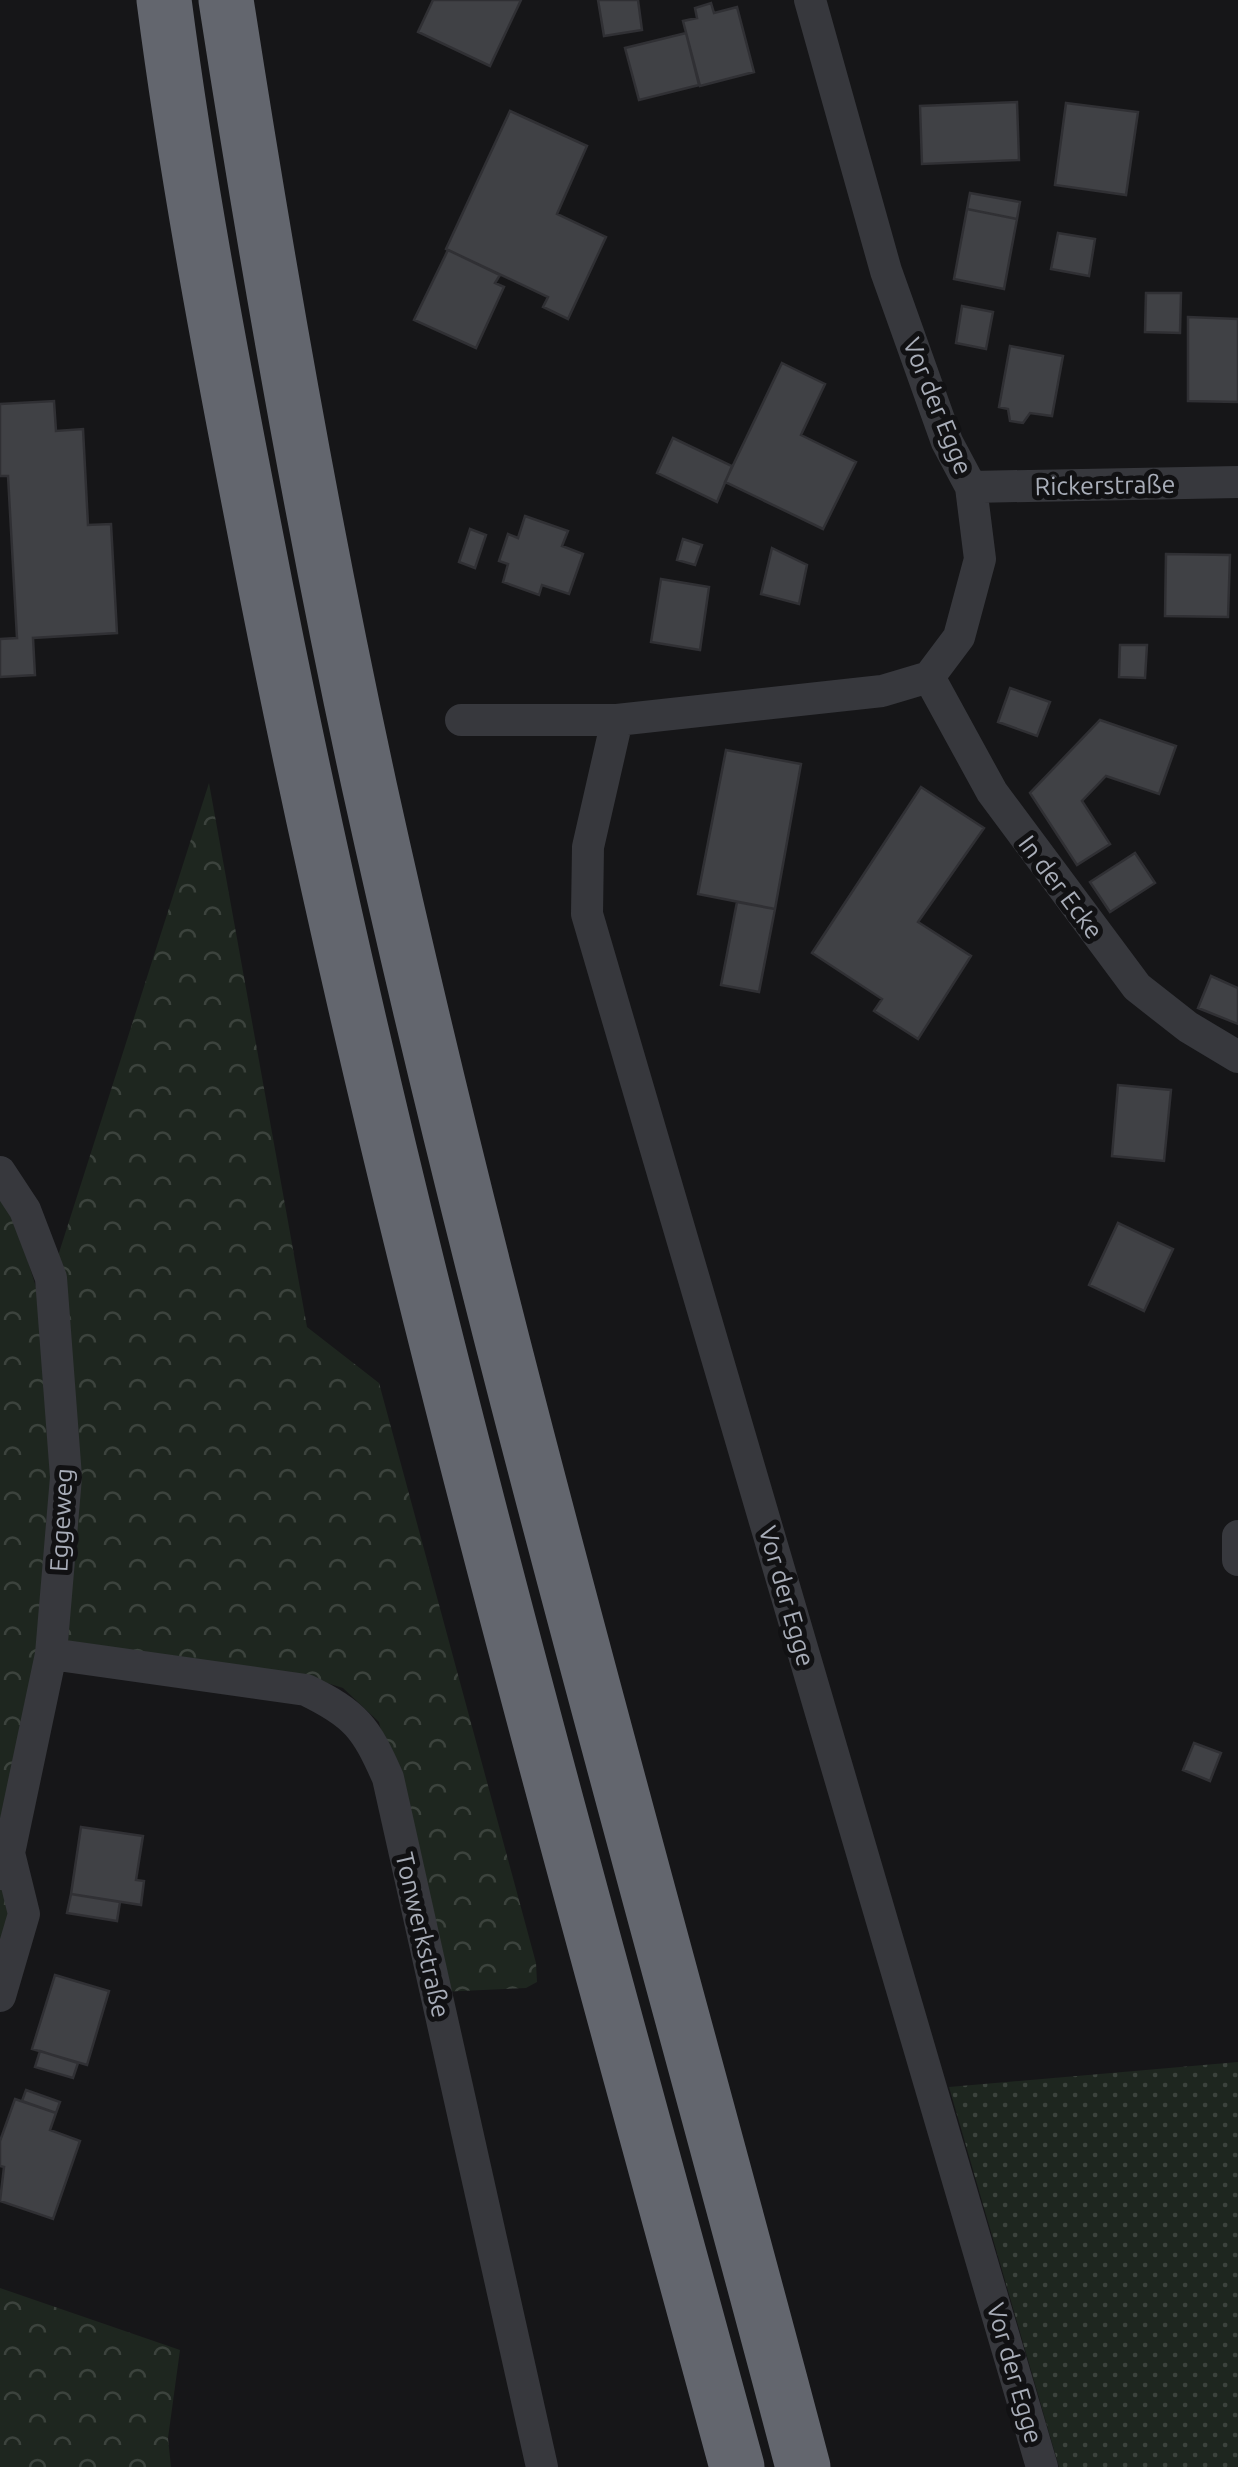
<svg xmlns="http://www.w3.org/2000/svg" width="1238" height="2467" viewBox="0 0 1238 2467" font-family="Ubuntu,sans-serif">
	<style>
		.grass { fill: url(#grass-dots) }
		.forest { fill: url(#forest-crowns) }
		.building { fill: #404145; stroke: #303034; stroke-width: 2.5 }
		.lines { fill: none; stroke-linecap: round; stroke-linejoin: round }
		.minor { stroke: #37383d; stroke-width: 32 }
		.motorway { stroke: #63666e; stroke-width: 55 }
		.labels { text-anchor: middle; stroke-width: 10; stroke-linejoin: round; paint-order: stroke }
		.street-label { font-size: 25px; fill: #a8adb8; stroke: #111113 }
	</style>
	<defs>
		<pattern id="grass-dots" width="8" height="8" patternUnits="userSpaceOnUse" patternTransform="scale(2.5)"><rect width="8" height="8" fill="#1e261f"/><path d="M2 2h.1M6 6h.1" fill="none" stroke="#3c433d" stroke-width="1.8" stroke-linecap="round"/></pattern>
		<pattern id="forest-crowns" width="20" height="18" patternUnits="userSpaceOnUse" patternTransform="scale(2.5)"><rect width="20" height="18" fill="#1e261f"/><path d="M2 6a3 3 0 1 1 6 0M12 15a3 3 0 1 1 6 0" fill="none" stroke="#3c433d"/></pattern>
	</defs>
	<rect width="100%" height="100%" fill="#161618"/>
	<path class="grass" d="M1238 2062V2467H1059L949 2087Z"/>
	<path class="forest" d="M209 783 307 1327 379 1383 536 1963 537 1982 526 1988 440 1992 379 1722 343 1688 292 1672 47 1659 17 1907 0 1969V1194L13 1214 42 1306Z
		M0 2288 180 2350 168 2438 171 2467H0Z"/>
	<path class="building" d="M433 0H521L490 66 418 32Z
		M598 0H638L642 30 604 36Z
		M711 3 714 13 737 7 754 72 700 86 683 21 697 18 695 8Z
		M686 33 699 85 639 100 625 48Z
		M1017 102 1019 160 922 164 920 106Z
		M1066 103 1138 112 1126 195 1055 185Z
		M510 111 587 146 557 214 606 237 568 319 543 307 548 297 446 249Z
		M970 193 1020 202 1017 219 967 209Z
		M967 209 1017 219 1004 289 954 279Z
		M1058 233 1095 239 1089 276 1051 269Z
		M448 250 500 275 495 283 504 287 476 348 414 320Z
		M1146 293H1181L1180 333 1145 332Z
		M962 306 993 312 986 349 956 343Z
		M1188 317 1238 319V402L1188 401Z
		M1010 346 1063 356 1052 416 1030 413 1023 423 1010 421 1008 409 999 407Z
		M782 363 825 384 801 435 856 462 823 529 725 482Z
		M54 401 56 431 83 429 88 525 111 524 117 633 33 638 35 675 0 677V639L17 638 8 476H0V404Z
		M673 438 732 466 717 502 657 473Z
		M525 516 568 531 562 546 583 554 569 594 542 585 539 595 503 582 508 564 499 561 508 534 518 538Z
		M470 529 486 535 475 568 459 562Z
		M683 539 702 545 695 565 677 560Z
		M772 548 807 565 799 604 761 594Z
		M1166 554 1230 555 1228 617 1165 616Z
		M661 579 709 587 700 650 651 642Z
		M1120 645H1147L1145 678 1119 677Z
		M1010 688 1050 702 1037 736 998 722Z
		M1100 720 1176 746 1159 794 1106 776 1082 801 1110 844 1077 865 1030 793Z
		M726 750 801 764 775 909 698 894Z
		M921 787 984 828 918 922 971 956 918 1039 874 1011 882 999 812 953Z
		M1135 853 1155 883 1110 912 1090 882Z
		M737 902 775 909 759 992 721 985Z
		M1211 976 1238 988V1024L1198 1008Z
		M1118 1085 1171 1090 1164 1161 1112 1156Z
		M1118 1223 1173 1249 1144 1311 1089 1285Z
		M1194 1743 1221 1753 1210 1781 1183 1770Z
		M81 1827 143 1836 136 1880 144 1881 141 1905 71 1894Z
		M71 1894 120 1902 117 1921 67 1913Z
		M55 1975 109 1991 87 2065 32 2049Z
		M40 2051 78 2063 73 2078 35 2067Z
		M26 2090 60 2102 56 2113 22 2101Z
		M15 2099 56 2113 50 2130 80 2141 53 2219 0 2201 4 2167 0 2166V2141Z"/>
	<g class="lines">
		<path class="minor" d="M971 487 1238 482
			M929 677 992 792 1137 987 1188 1027 1238 1057
			M461 720H617L882 691 929 677 959 637 980 559 971 487 947 442 886 271 810 0
			M617 720 588 847 587 914 1042 2467
			M0 1172 25 1210 51 1278 66 1477 51 1654 9 1853 0 1874
			M1238 1536V1560
			M51 1654 306 1690C356 1714 366 1728 388 1778L542 2467
			M0 1996 24 1914 9 1853"/>
		<path class="motorway" d="M164 0C187 177 220 352 254 527 379 1182 563 1824 737 2467
			M226 0C267 264 313 528 370 789 494 1352 656 1910 803 2467"/>
	</g>
	<g class="labels">
		<g class="street-label">
			<text transform="translate(938 406) rotate(68)" y="9">Vor der Egge</text>
			<text transform="translate(1105 485) rotate(-1)" y="9">Rickerstraße</text>
			<text transform="translate(1061 887) rotate(53)" y="9">In der Ecke</text>
			<text transform="translate(61 1520) rotate(-87)" y="9">Eggeweg</text>
			<text transform="translate(787 1596) rotate(74)" y="9">Vor der Egge</text>
			<text transform="translate(423 1935) rotate(77)" y="9">Tonwerkstraße</text>
			<text transform="translate(1015 2373) rotate(74)" y="9">Vor der Egge</text>
		</g>
	</g>
</svg>
